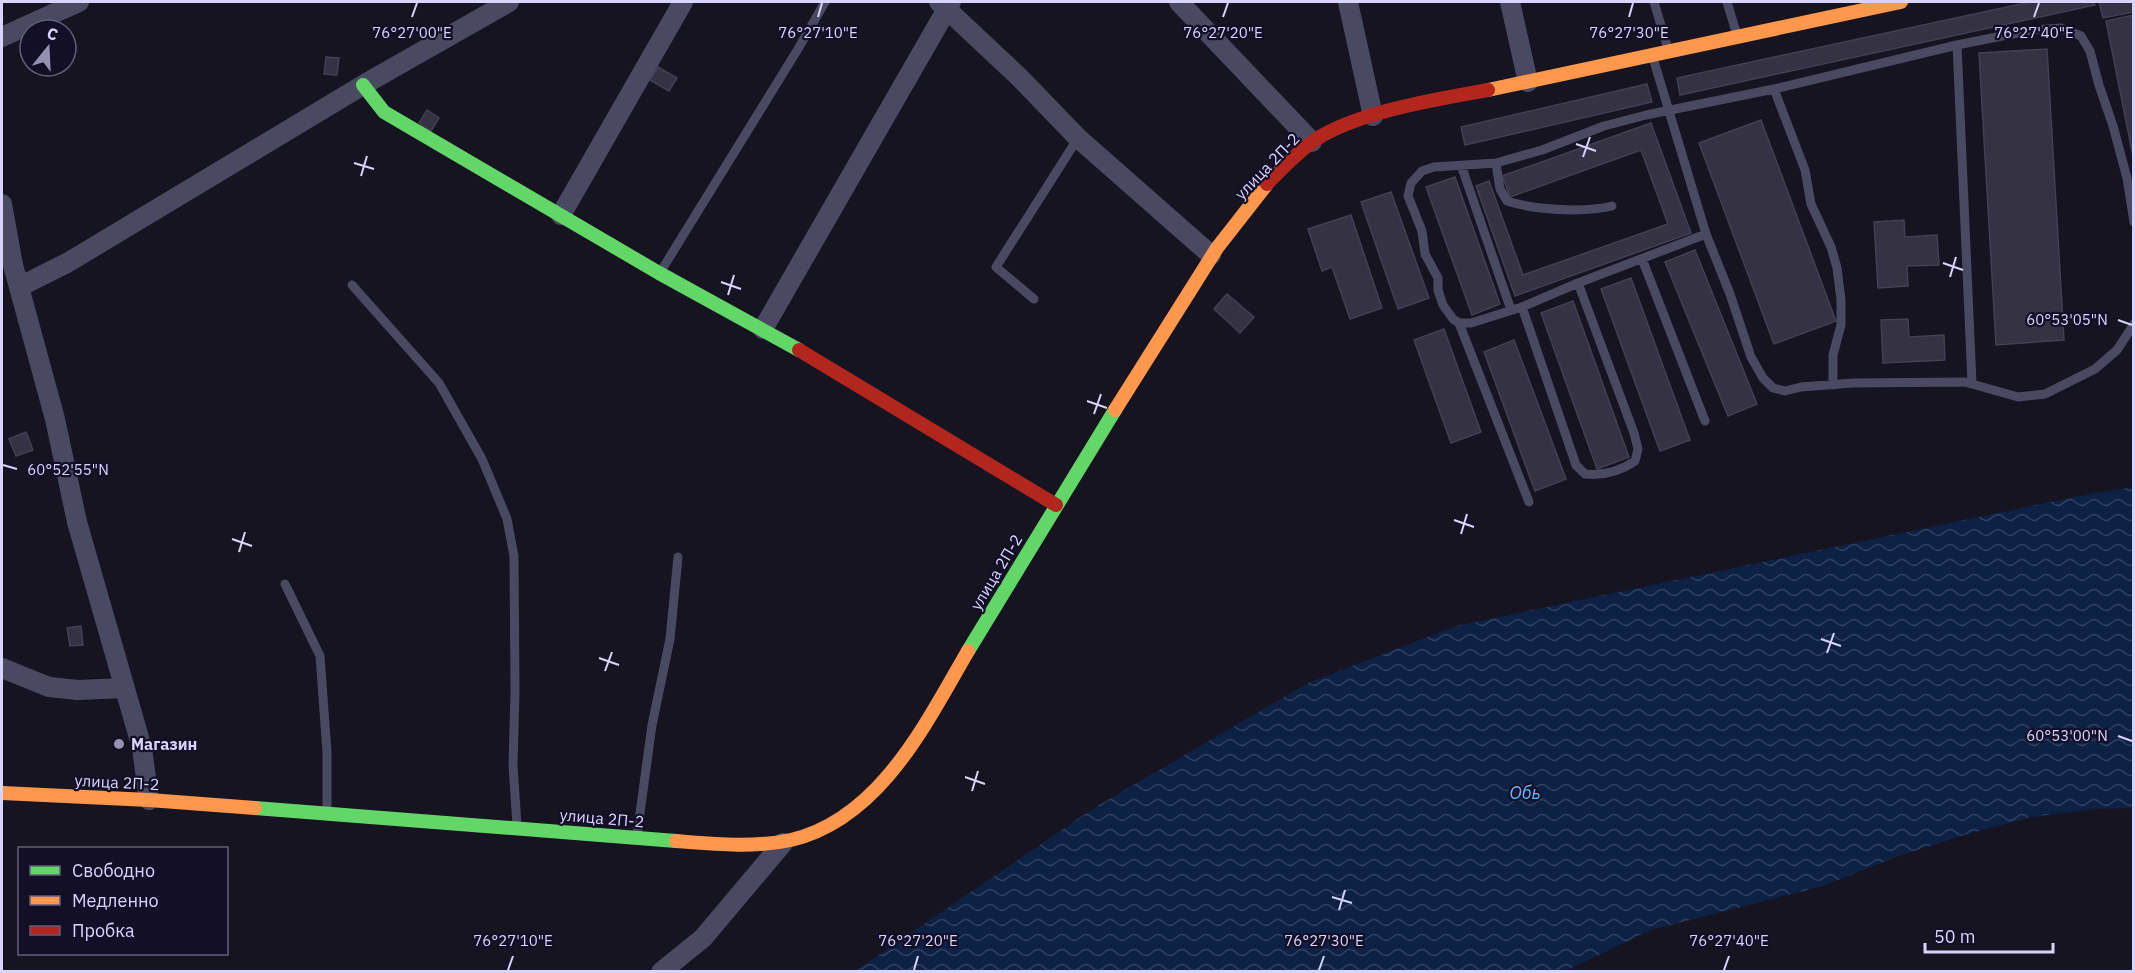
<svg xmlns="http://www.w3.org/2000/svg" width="2135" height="973" viewBox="0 0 2135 973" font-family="'IBM Plex Sans',sans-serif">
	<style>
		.water { fill: url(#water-waves) }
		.building { fill: #343243; stroke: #433f54; stroke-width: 1.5 }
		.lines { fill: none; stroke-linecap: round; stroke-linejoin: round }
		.lane { stroke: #4a4962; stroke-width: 9 }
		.street { stroke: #4a4962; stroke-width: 20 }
		.fast { stroke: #63d668; stroke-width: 14 }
		.slow { stroke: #ff974d; stroke-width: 14 }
		.jam { stroke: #b3261e; stroke-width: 14 }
		.ticks { fill: none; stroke: #d9d4ff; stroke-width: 2 }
		.poi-dot { fill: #9591b1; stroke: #130f26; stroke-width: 2 }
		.labels { text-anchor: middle; stroke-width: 4.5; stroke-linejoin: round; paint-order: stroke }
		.street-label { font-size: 16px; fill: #d9d4ff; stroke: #130f26 }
		.poi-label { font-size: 16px; font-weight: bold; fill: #d9d4ff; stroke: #130f26; text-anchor: start }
		.water-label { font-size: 18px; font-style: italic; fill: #62b6ff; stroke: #130f26 }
		.ticks-label { font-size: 15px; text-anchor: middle; fill: #d9d4ff; stroke: #130f26; stroke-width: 4.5; stroke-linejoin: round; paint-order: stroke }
	</style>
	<defs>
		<pattern id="water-waves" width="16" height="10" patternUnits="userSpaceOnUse" patternTransform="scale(1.5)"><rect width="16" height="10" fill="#0d2144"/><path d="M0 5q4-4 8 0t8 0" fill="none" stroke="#304060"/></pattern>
	</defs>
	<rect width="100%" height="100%" fill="#161421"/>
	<path class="water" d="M2133 487V808L2095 809 2032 817 1964 835 1899 856 1823 886 1651 930 1565 971H855L1094 808 1308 683 1456 626 2094 493Z"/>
	<path class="building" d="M2030 2H2094L2095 5 1680 95 1677 78Z
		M2099 2H2134V12L2103 18Z
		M2134 15V161L2106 21Z
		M2047 49 2064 340 1996 345 1979 53Z
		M326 57 339 58 337 75 324 74Z
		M658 67 677 78 669 91 650 80Z
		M1647 84 1652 102 1465 145 1461 127Z
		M427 110 439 118 431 131 419 123Z
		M1761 120 1836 321 1774 344 1699 143Z
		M1651 123 1691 233 1515 296 1476 186 1489 181 1523 275 1668 224 1641 150 1510 197 1502 176Z
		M1455 177 1500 304 1472 315 1426 187Z
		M1391 192 1429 298 1398 309 1361 202Z
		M1351 215 1382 308 1350 319 1332 267 1322 271 1308 229Z
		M1904 220 1905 237 1937 235 1939 265 1907 266 1908 286 1878 288 1874 222Z
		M1695 250 1757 404 1728 416 1665 262Z
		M1631 278 1690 440 1660 451 1601 289Z
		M1227 294 1254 317 1240 333 1214 309Z
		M1573 301 1629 457 1597 469 1541 313Z
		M1908 319 1909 337 1944 335 1945 360 1883 363 1881 320Z
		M1444 329 1481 432 1451 443 1414 340Z
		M1514 340 1566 479 1535 491 1484 352Z
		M26 432 33 450 16 456 9 439Z
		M81 626 83 645 70 646 67 628Z"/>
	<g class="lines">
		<path class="lane" d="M1654 2 1668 49
			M1727 2 1737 35
			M1957 45 1972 383
			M1653 58 1706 234 1730 294 1751 357 1763 378 1773 388 1785 391 1801 387 1853 383 1965 382 2018 397 2045 394 2095 369 2117 350 2134 324
			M1774 89 1805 170 1811 204 1831 247 1837 268 1841 300V325L1833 355V385
			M1496 163 1500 189 1507 201C1535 210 1584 213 1612 206
			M1461 165 1511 310
			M1706 234 1578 283 1634 433 1638 449 1635 461C1619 472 1604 476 1585 474L1576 465 1522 307 1471 323H1459L1453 319 1443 305 1438 290V278L1425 254 1422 231 1408 196 1411 183 1422 171 1434 167 1496 163 1542 150 1604 126 1646 115 1774 89 1957 45 2032 30 2061 28 2081 36 2090 51 2099 85 2113 126 2127 178 2134 222
			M1642 259 1705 421
			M661 271 798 49 825 2
			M352 285 439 383 482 459 507 519 514 556 515 692 513 766 517 825
			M1034 299 996 267 1078 138
			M1522 307 1578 283
			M1459 323 1529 502
			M285 584 320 656 327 752V811
			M637 835 652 725 670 639 678 557"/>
		<path class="street" d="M939 2 1019 77 1078 138 1211 255
			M1179 2 1312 142
			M1348 2 1373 116
			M1510 2 1528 82
			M2 37 79 2
			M2 204 13 265 55 419 77 522 142 748 149 800
			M561 215 683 2
			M19 287 67 263 363 85 509 2
			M763 329 951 2
			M2 668 49 687 78 690 125 688
			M661 972 703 938 783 843"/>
		<path class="fast" d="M363 85 384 112 659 273 799 350
			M968 651 1115 410
			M255 808 676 841"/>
		<path class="slow" d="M1488 90 1901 2
			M1115 410 1217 248 1267 184
			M2 793 149 800 255 808
			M676 841C714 844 754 848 791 840 880 819 926 723 968 651"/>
		<path class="jam" d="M1267 184C1282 168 1298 152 1315 140 1357 112 1437 99 1488 90
			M799 350 1056 505"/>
	</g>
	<path class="ticks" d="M412 17 417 3M818 17 822 3M1223 17 1228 3M1629 17 1633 3M2034 17 2039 3M1576 144 1596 151M1583 157 1590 137M354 163 374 169M361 176 367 156M1943 263 1963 270M1950 277 1956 257M721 282 741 289M728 295 734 275M2118 320 2132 325M1087 401 1107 408M1094 414 1101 394M3 465 17 469M1454 520 1474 527M1461 534 1467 514M232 539 252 546M239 552 245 532M1821 639 1841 646M1827 653 1834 633M599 658 619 665M605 671 612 652M2118 736 2132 741M965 777 985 784M972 791 978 771M1332 897 1352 903M1339 910 1345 890M508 970 513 956M914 970 918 956M1319 970 1324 956M1724 970 1729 956"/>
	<circle class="poi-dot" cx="119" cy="744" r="6"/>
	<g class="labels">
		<g class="street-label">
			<text transform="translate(1267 166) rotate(-46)" y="6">улица 2П-2</text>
			<text transform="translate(996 572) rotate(-59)" y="6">улица 2П-2</text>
			<text transform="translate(117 782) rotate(3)" y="6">улица 2П-2</text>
			<text transform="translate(602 818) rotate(5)" y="6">улица 2П-2</text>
		</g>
		<g class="poi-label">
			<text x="131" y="750">Магазин</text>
		</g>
		<g class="water-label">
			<text x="1525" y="799">Обь</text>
		</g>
	</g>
	<g class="ticks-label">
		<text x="412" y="38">76°27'00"E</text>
		<text x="818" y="38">76°27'10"E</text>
		<text x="1223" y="38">76°27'20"E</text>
		<text x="1629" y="38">76°27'30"E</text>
		<text x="2034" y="38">76°27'40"E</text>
		<text x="2067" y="325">60°53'05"N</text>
		<text x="68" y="475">60°52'55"N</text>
		<text x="2067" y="741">60°53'00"N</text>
		<text x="513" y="946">76°27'10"E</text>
		<text x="918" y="946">76°27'20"E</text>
		<text x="1324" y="946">76°27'30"E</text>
		<text x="1729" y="946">76°27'40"E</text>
	</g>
	<rect width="2135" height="973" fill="none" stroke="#d9d4ff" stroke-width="6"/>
	<rect x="18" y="847" width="210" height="108" fill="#130f26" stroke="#625e7d" stroke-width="1.5"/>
	<rect x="30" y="866" width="30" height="9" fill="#63d668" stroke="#625e7d" stroke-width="1.5"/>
	<text x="72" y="877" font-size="18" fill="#d9d4ff">Свободно</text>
	<rect x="30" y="896" width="30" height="9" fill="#ff974d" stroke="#625e7d" stroke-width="1.5"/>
	<text x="72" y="907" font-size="18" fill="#d9d4ff">Медленно</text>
	<rect x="30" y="926" width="30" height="9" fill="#b3261e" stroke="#625e7d" stroke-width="1.5"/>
	<text x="72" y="937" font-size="18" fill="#d9d4ff">Пробка</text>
	<g transform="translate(48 48) rotate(18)"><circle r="28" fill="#130f26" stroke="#625e7d" stroke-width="1.5"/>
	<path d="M0-4.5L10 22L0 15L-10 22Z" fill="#9591b1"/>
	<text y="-9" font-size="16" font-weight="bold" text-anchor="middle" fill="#d9d4ff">С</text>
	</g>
	<path d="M1925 943v9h128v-9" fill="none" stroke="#d9d4ff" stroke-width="3"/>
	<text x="1934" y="943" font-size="18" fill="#d9d4ff" stroke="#130f26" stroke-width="4.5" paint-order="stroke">50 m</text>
</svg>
